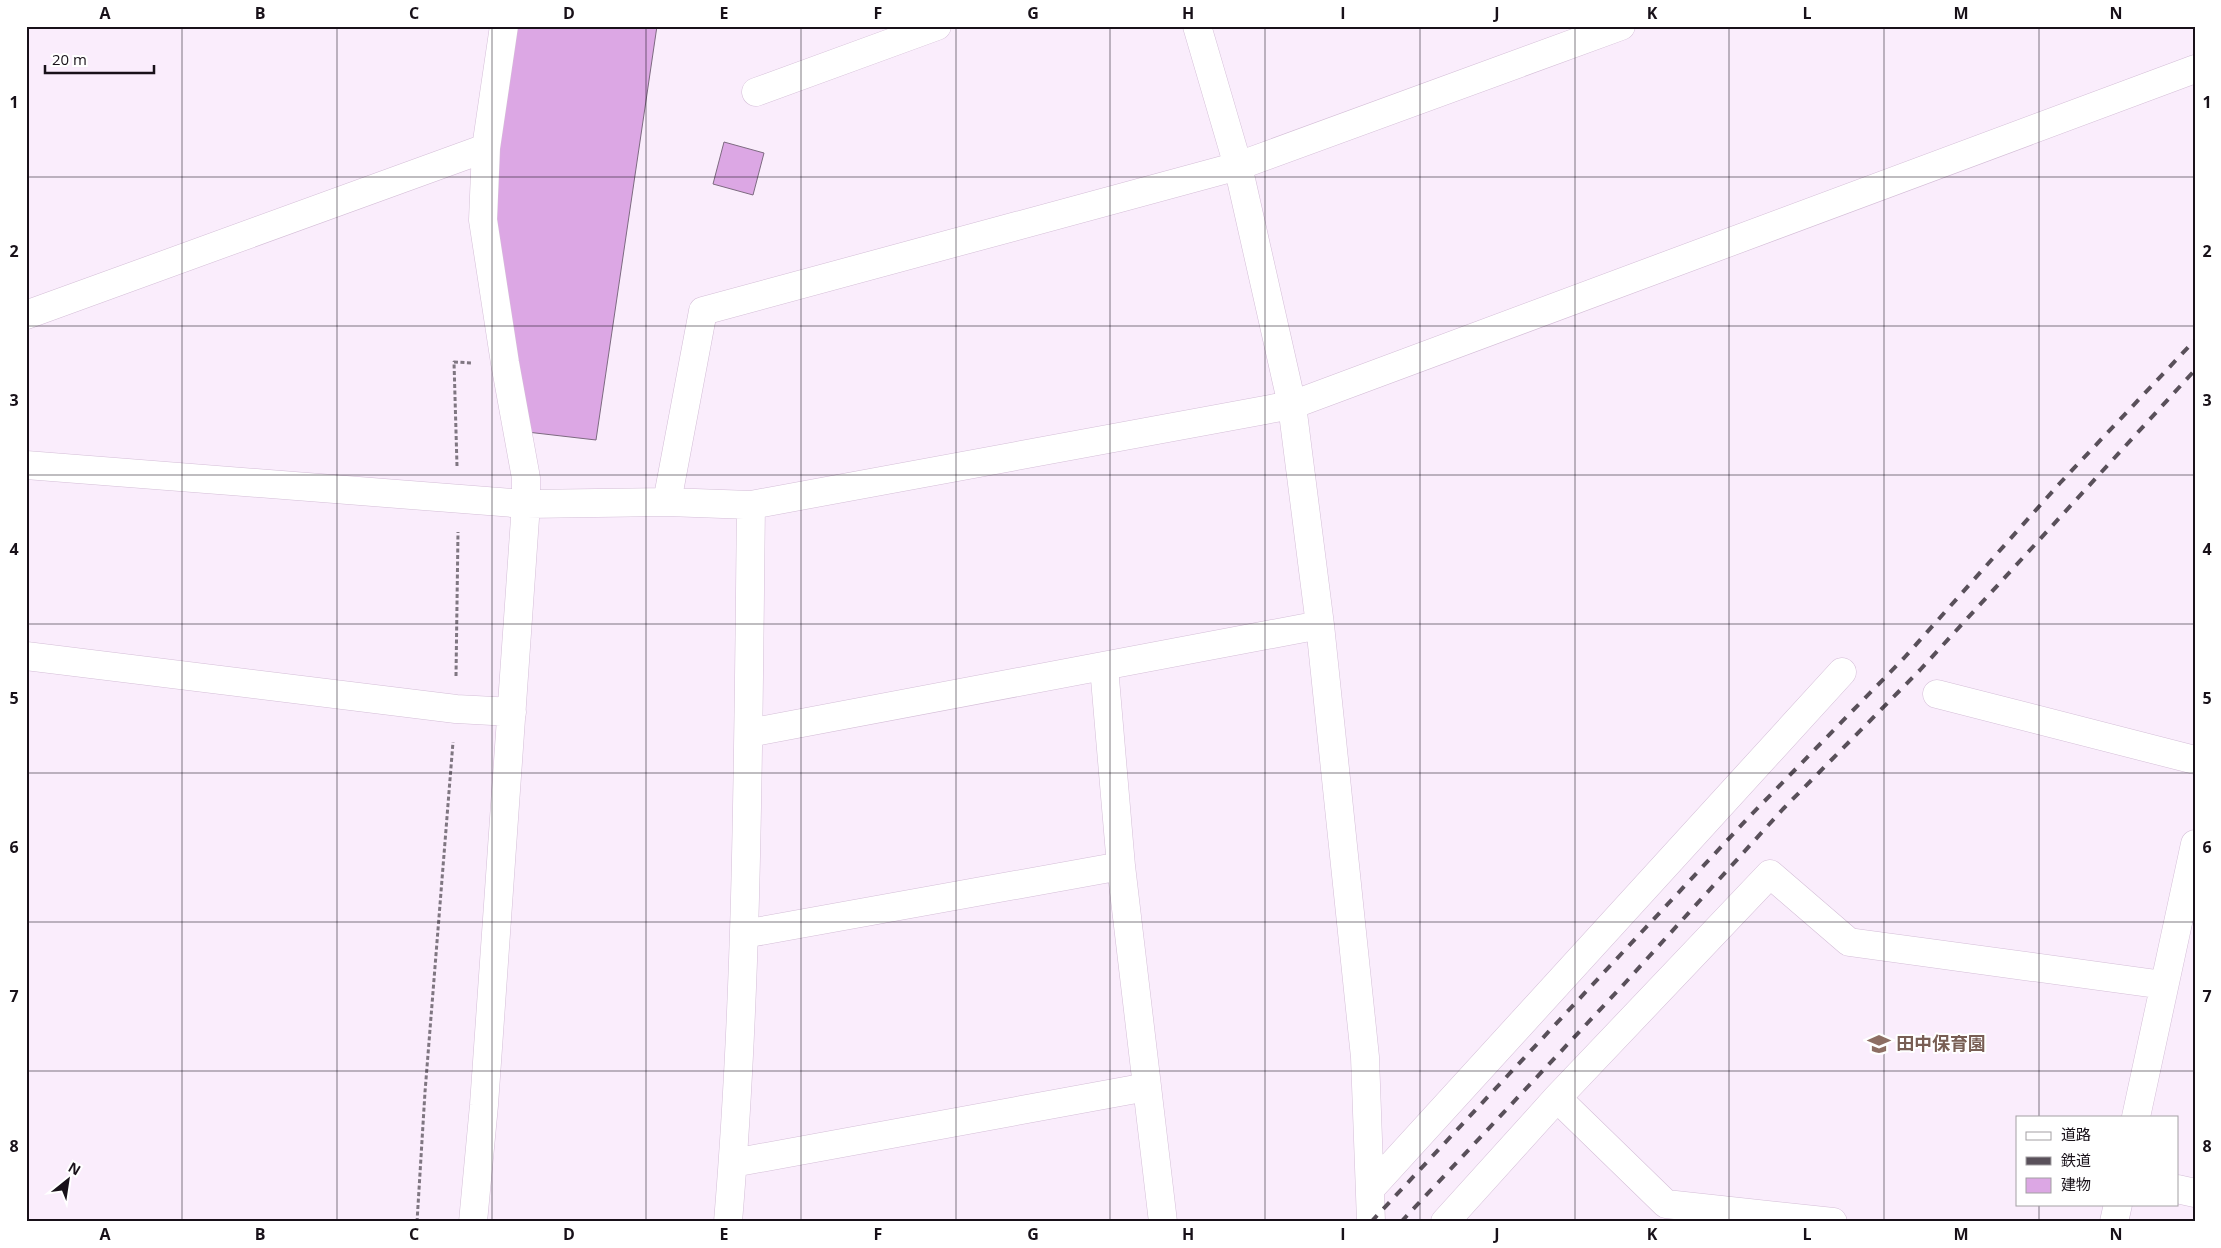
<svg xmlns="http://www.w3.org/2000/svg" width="2221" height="1248" viewBox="0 0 2221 1248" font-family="'Open Sans','Noto Sans JP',sans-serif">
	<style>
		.building { fill: #dca7e4; stroke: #7d6a80 }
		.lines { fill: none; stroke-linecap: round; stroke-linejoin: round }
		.minor-casing { stroke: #d4bed7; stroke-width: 29 }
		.path { stroke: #7f7681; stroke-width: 3; stroke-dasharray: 4 2.5; stroke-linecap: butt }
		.minor { stroke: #fff; stroke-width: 28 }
		.rail { stroke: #59505a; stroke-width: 4; stroke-dasharray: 9 9; stroke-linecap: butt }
		.grid { fill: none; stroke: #181119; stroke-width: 1; stroke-opacity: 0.55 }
		.labels { text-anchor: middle; stroke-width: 4; stroke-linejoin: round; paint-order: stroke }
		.education-label { font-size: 18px; font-weight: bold; fill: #785e54; stroke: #fff; text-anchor: start }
		.neatline { fill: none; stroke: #181119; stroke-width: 2 }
		.grid-label { font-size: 16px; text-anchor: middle; font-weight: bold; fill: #181119 }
	</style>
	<rect width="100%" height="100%" fill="#faedfc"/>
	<path class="building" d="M515 26H657L596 440 527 432 495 227 497 148Z
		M724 142 764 153 753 195 713 184Z"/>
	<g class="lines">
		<defs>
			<path id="minor" d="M1197 26 1238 166 1292 405 1320 625 1365 1057 1371 1222
				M756 92 937 26
				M26 315 486 148
				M26 465 526 504 667 502 751 505 1292 405 2195 69
				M667 502 703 311 1238 166 1621 26
				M26 656 456 709 512 712
				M1104 667 1121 866 1163 1222
				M1937 694 2195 760
				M749 733 1320 625
				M744 934 1121 866
				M1557 1098 1770 874 1849 942 2164 985
				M2136 1117 2195 844
				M733 1163 1147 1087
				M1372 1187 1842 672
				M2177 1189 2195 1193
				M473 1222 484 1105 526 504V478L505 363 483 220 486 148 504 26
				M728 1222C748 984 748 744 751 505
				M1445 1222 1557 1098 1666 1204 1833 1222
				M2114 1222 2118 1204"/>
		</defs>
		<use href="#minor" class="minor-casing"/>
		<path class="path" d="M457 466 454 362 472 363
			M456 676 458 532
			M417 1222 425 1092 453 742"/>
		<use href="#minor" class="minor"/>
		<path class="rail" d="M1371 1222 1749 817 1904 658 2060 483 2195 340
			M1401 1222 1625 983 1783 809 1920 670 2195 370"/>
	</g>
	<path class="grid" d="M182 26V1222M337 26V1222M492 26V1222M646 26V1222M801 26V1222M956 26V1222M1110 26V1222M1265 26V1222M1420 26V1222M1575 26V1222M1729 26V1222M1884 26V1222M2039 26V1117M26 177H2195M26 326H2195M26 475H2195M26 624H2195M26 773H2195M26 922H2195M26 1071H2195M2039 1204V1222"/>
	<defs>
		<symbol id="school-bare" viewBox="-9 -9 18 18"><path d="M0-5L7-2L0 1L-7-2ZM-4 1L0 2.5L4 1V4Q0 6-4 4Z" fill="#8d6e63" stroke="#fff" stroke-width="2.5" paint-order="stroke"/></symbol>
	</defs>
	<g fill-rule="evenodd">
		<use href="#school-bare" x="1863" y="1028" width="32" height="32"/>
	</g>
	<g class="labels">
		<g class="education-label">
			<text x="1896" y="1050">田中保育園</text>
		</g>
	</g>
	<rect width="2221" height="1248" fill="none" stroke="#ffffff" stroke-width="55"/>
	<rect x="2016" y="1116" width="162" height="90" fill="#ffffff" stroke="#a3a0a3"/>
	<rect x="2026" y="1132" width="25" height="8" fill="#ffffff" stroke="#a3a0a3"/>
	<text x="2061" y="1140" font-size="15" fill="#181119">道路</text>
	<rect x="2026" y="1157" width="25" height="8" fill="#59505a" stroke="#a3a0a3"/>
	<text x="2061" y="1166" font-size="15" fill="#181119">鉄道</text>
	<rect x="2026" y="1178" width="25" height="15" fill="#dca7e4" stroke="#a3a0a3"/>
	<text x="2061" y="1190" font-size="15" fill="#181119">建物</text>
	<g transform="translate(68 1180) rotate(30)" stroke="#ffffff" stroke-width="4" paint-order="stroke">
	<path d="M0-4L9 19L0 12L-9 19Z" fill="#181119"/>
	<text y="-8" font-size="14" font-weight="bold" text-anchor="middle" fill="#181119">N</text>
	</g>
	<path d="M45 65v8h109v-8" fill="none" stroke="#181119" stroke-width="2.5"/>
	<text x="52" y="65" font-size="15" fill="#181119" stroke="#ffffff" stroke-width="4" paint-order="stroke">20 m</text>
	<rect x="28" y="28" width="2166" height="1192" class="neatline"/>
	<g class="grid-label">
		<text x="105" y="19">A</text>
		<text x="260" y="19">B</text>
		<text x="414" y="19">C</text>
		<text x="569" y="19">D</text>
		<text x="724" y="19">E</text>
		<text x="878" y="19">F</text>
		<text x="1033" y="19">G</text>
		<text x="1188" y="19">H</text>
		<text x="1343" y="19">I</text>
		<text x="1497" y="19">J</text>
		<text x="1652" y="19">K</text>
		<text x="1807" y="19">L</text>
		<text x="1961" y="19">M</text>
		<text x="2116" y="19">N</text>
		<text x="14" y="108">1</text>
		<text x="2207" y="108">1</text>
		<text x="14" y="257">2</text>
		<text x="2207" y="257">2</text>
		<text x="14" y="406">3</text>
		<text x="2207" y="406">3</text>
		<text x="14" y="555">4</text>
		<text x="2207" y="555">4</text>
		<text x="14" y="704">5</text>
		<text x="2207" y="704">5</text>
		<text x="14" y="853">6</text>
		<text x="2207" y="853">6</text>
		<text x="14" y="1002">7</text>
		<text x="2207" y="1002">7</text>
		<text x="14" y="1152">8</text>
		<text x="2207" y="1152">8</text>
		<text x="105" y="1240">A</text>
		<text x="260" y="1240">B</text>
		<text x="414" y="1240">C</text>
		<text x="569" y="1240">D</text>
		<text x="724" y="1240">E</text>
		<text x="878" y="1240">F</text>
		<text x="1033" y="1240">G</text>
		<text x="1188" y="1240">H</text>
		<text x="1343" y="1240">I</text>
		<text x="1497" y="1240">J</text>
		<text x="1652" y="1240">K</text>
		<text x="1807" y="1240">L</text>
		<text x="1961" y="1240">M</text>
		<text x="2116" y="1240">N</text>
	</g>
</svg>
